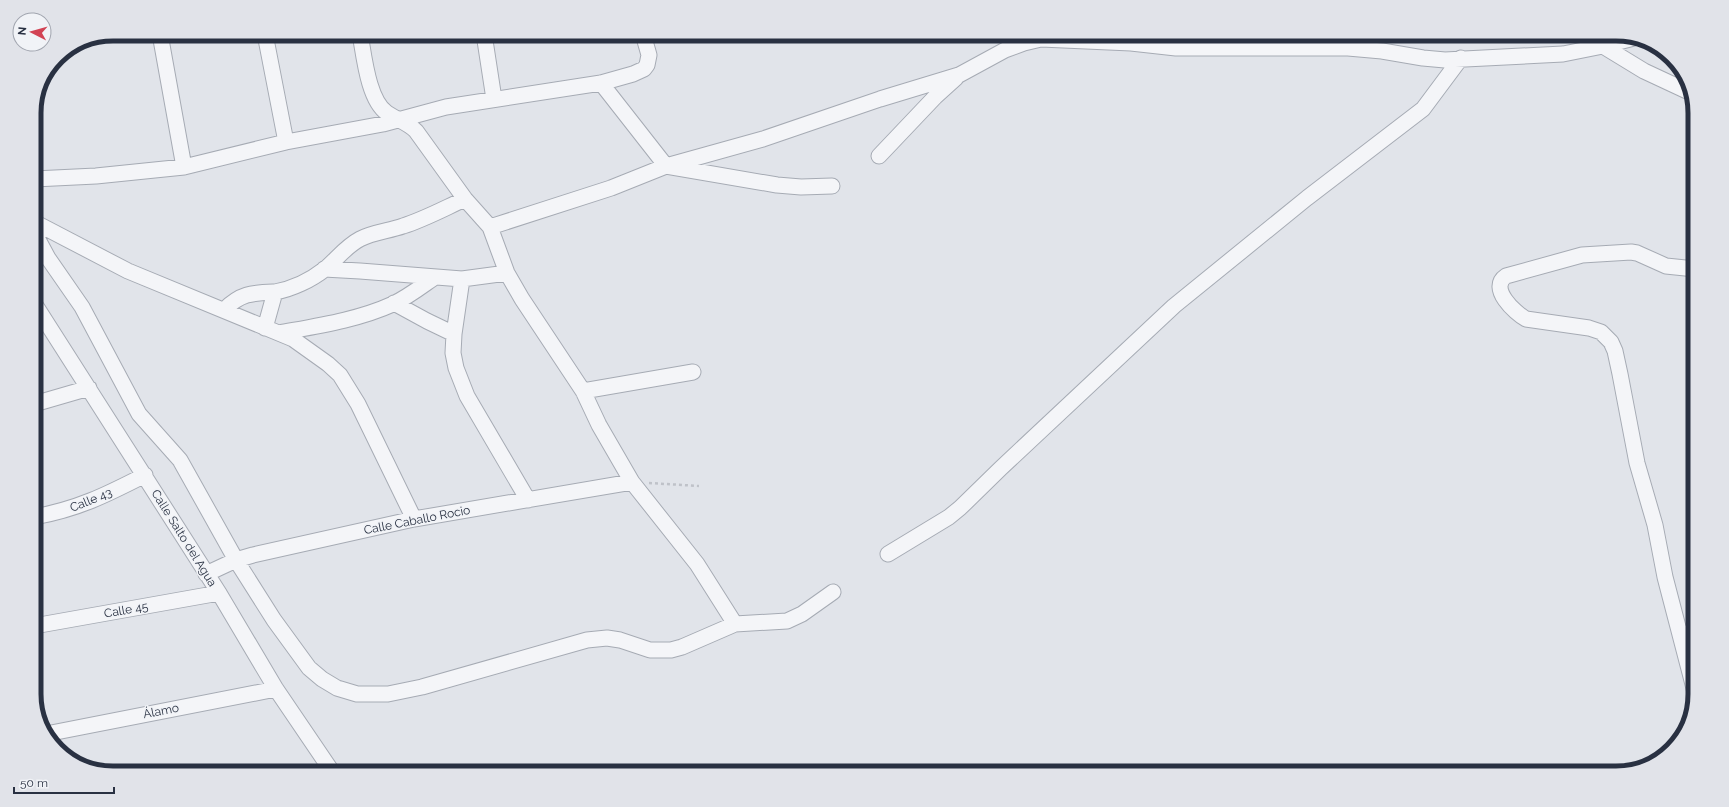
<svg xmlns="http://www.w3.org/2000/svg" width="1729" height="807" viewBox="0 0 1729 807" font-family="Raleway,sans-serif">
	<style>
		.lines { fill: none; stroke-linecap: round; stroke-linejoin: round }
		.street-casing { stroke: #a6abb4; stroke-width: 17 }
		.path { stroke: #bfc2c9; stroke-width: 2.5; stroke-dasharray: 3 3; stroke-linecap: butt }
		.street { stroke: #f4f5f8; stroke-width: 15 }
		.labels { text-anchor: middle; stroke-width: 3; stroke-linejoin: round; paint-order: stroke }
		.street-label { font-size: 12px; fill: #293142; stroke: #f1f3f7 }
		.rim { fill: none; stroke: #293142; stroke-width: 5 }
	</style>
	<rect width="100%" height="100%" fill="#e1e4ea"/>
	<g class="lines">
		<defs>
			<path id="street" d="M160 34 184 167
				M265 34 286 142
				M360 34C364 55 368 100 387 113 397 120 407 122 416 131L465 199 490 227 507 273 522 299 583 391 599 425 632 482 697 564 735 624
				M484 34 494 99
				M1603 46 1644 71 1689 92
				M601 83 666 166 777 185 801 187 832 186
				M879 156 935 97 956 78
				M34 179 96 176 184 167 286 142 383 124 446 107 601 83 633 74 644 69 647 65 649 55 643 34
				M34 222 128 271 293 339 328 364 340 375 358 404 414 519
				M490 227 611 188 666 166 763 139 880 99 959 75 1005 50 1024 43 1041 39 1131 43 1176 48H1348L1382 51 1423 58 1445 60 1563 54 1603 46 1634 38
				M34 232 48 258 82 307 139 414 180 460 236 560 274 620 309 668 322 679 337 688 357 694H388L422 687 587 640 607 638 620 640 650 650H671L682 647 735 624 787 621 802 614 833 592
				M324 269 360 271 462 279 507 273
				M1695 269 1666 266 1637 253 1631 252 1582 255 1506 276C1488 288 1515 313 1526 319L1589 328 1601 332 1611 342 1615 351 1620 374 1637 463 1655 525 1665 577 1695 692
				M462 279 454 334 453 353 456 368 467 396 528 500
				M34 303 219 593 276 689 333 773
				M394 303 427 321 454 334
				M224 310C241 293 252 293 275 292
				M265 328 275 292C292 289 311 280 325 269 337 259 345 247 360 239 373 232 389 231 403 226 425 219 445 208 465 199
				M279 333C317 326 358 320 393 304 408 297 422 286 435 277
				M583 391 693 372
				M34 404 89 388
				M34 517C78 509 106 495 145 475
				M888 554 949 517 960 508 1001 468 1174 306 1307 198 1423 109 1461 58
				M206 574 236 560 253 555 414 519 632 482
				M34 626 219 593
				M1681 635 1695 631
				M46 734 276 689"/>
		</defs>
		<use href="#street" class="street-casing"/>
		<path class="path" d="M649 483 699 486"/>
		<use href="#street" class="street"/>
	</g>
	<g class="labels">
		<g class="street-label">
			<text transform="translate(91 500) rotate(-22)" y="4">Calle 43</text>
			<text transform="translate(417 520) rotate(-11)" y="4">Calle Caballo Rocio</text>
			<text transform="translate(184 538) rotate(58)" y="4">Calle Salto del Agua</text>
			<text transform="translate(126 610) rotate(-10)" y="4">Calle 45</text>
			<text transform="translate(161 711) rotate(-11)" y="4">Álamo</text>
		</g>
	</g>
	<path d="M0 0H1729V807H0ZM113 41H1616A72 72 0 0 1 1688 113V694A72 72 0 0 1 1616 766H113A72 72 0 0 1 41 694V113A72 72 0 0 1 113 41Z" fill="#e1e3e9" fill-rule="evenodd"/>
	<path class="rim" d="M113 41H1616A72 72 0 0 1 1688 113V694A72 72 0 0 1 1616 766H113A72 72 0 0 1 41 694V113A72 72 0 0 1 113 41Z"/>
	<g transform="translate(32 32) rotate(276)"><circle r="19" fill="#f1f3f7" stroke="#a1a5af"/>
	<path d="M0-3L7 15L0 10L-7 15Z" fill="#d24354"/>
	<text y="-6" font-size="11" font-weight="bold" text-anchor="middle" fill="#293142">N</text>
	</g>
	<path d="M14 787v6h100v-6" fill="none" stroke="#293142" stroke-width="2"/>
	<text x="20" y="787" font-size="12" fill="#293142" stroke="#f1f3f7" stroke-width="3" paint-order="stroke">50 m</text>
</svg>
